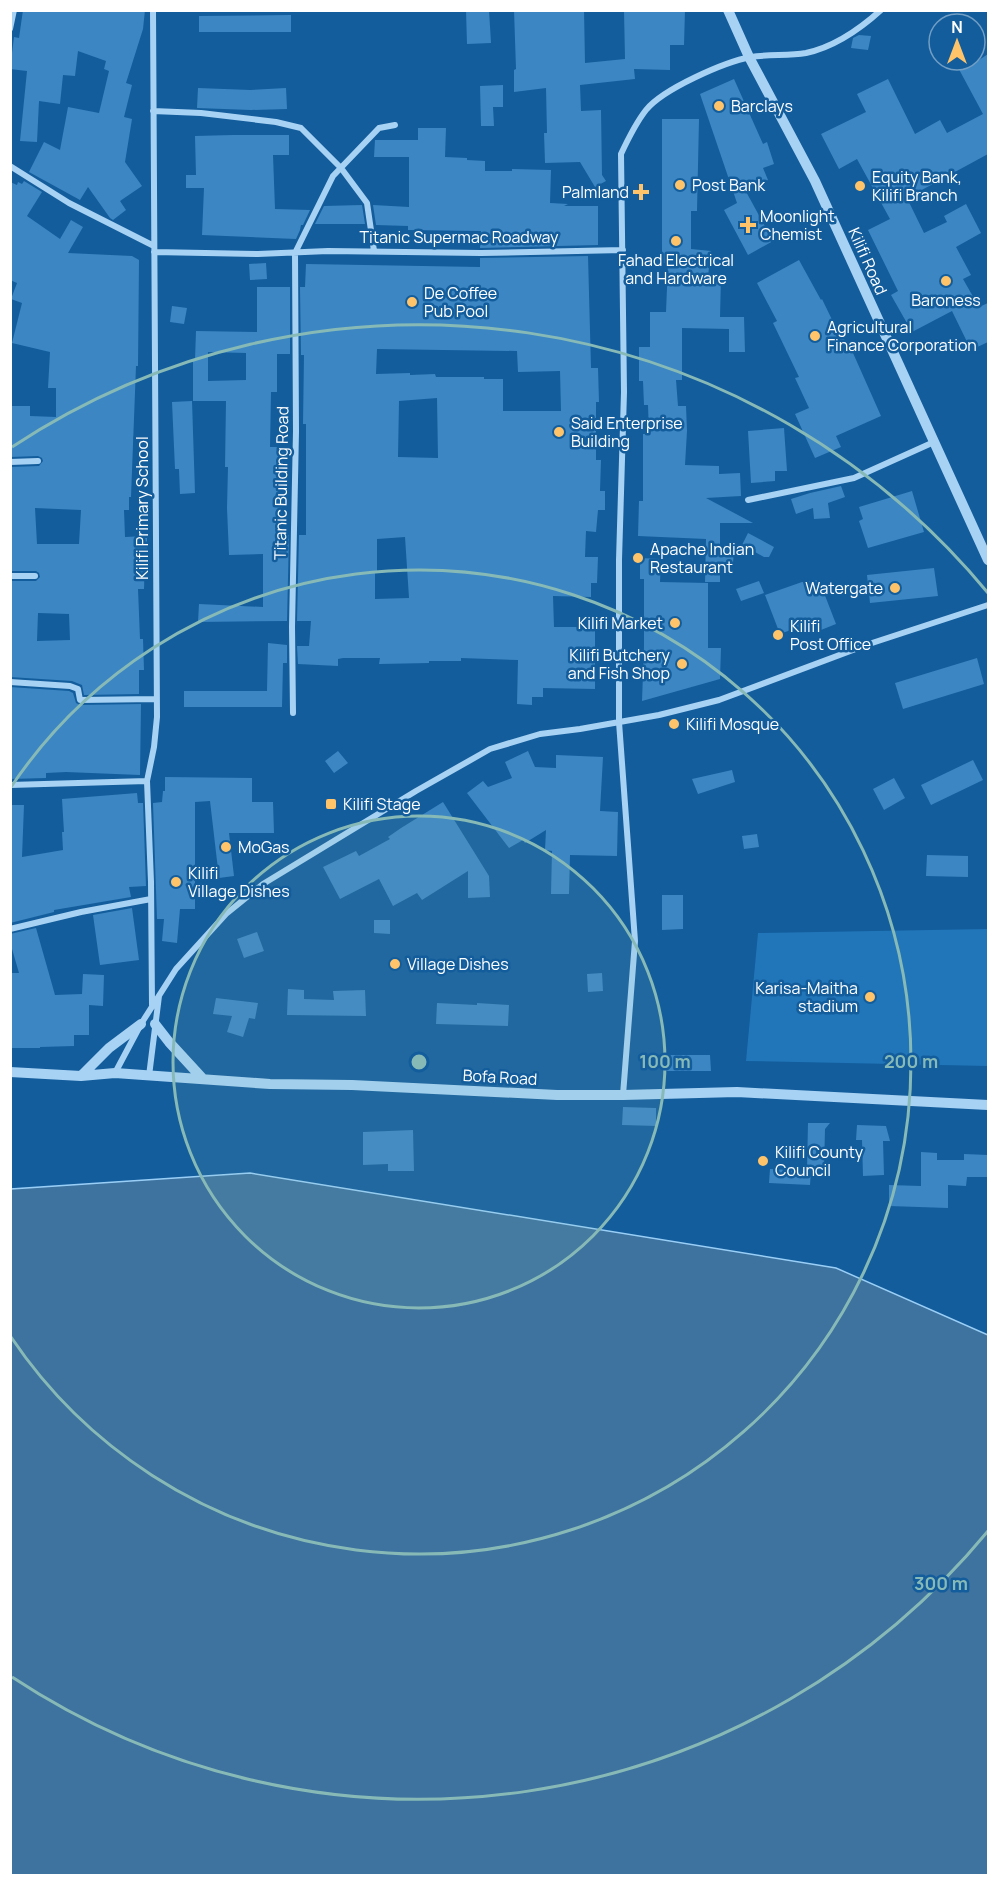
<svg xmlns="http://www.w3.org/2000/svg" width="999" height="1886" viewBox="0 0 999 1886" font-family="Manrope,sans-serif">
	<style>
		.green { fill: #2176b9 }
		.water { fill: #3e729f; stroke: #99cff7; stroke-width: 1.5 }
		.building { fill: #3c86c3; fill-rule: evenodd }
		.lines { fill: none; stroke-linecap: round; stroke-linejoin: round }
		.minor { stroke: #a7d2f4; stroke-width: 6 }
		.tertiary { stroke: #a7d2f4; stroke-width: 10 }
		.ring { fill: none; stroke: #87bab6; stroke-width: 3 }
		.poi-dot { fill: #ffc46a; stroke: #135d9c; stroke-width: 2 }
		.labels { text-anchor: middle; stroke-width: 5; stroke-linejoin: round; paint-order: stroke }
		.poi-label { font-size: 16px; fill: #fff; stroke: #135d9c; text-anchor: start }
		.street-label { font-size: 16px; fill: #fff; stroke: #135d9c }
		.centre { fill: #87bab6; stroke: #135d9c; stroke-width: 3 }
		.ring-label { font-size: 18px; text-anchor: middle; font-weight: bold; fill: #87bab6; stroke: #135d9c; stroke-width: 5; stroke-linejoin: round; paint-order: stroke }
	</style>
	<rect width="100%" height="100%" fill="#135d9c"/>
	<path class="green" d="M988 929V1066L746 1061 758 933Z"/>
	<path class="water" d="M250 1173 836 1268 988 1335V1875H11V1189Z"/>
	<path class="building" d="M23 10H145L143 29 126 83 132 85 124 117 132 119 125 162 142 186 120 201 126 210 113 220 110 218 88 187 80 200 29 172 44 142 60 150 68 107 99 113 109 71 104 69 106 61 78 51 75 76 63 75 60 104 39 101 37 142 20 141 27 71 10 69 14 37 19 38Z
		M466 10H489L491 43 467 44Z
		M514 10H584L585 63 625 59 624 11 685 10 684 45H670V70L634 69 635 79 580 85 581 111 601 110 602 175 606 181 595 187 580 162 545 163 544 133H547L546 88 514 92V70L516 69Z
		M291 15V32H199V16Z
		M859 35 871 36 868 50 851 48 853 38Z
		M988 54V154L907 198 924 233 947 222 944 216 966 204 981 233 956 247 971 275 963 279 979 307 988 303V342L971 350 952 311 912 332 891 295 898 291 868 230 890 219 857 159 839 169 821 134 866 112 857 94 888 79 915 134 940 120 947 133 983 114 954 60H979Z
		M734 79 763 144 767 142 774 164 763 168 768 180 744 188 773 241 748 255 724 210 737 203 700 94Z
		M503 85V107H493L494 126H481L480 86Z
		M198 88 250 90 286 88 287 109 251 110 197 108Z
		M662 119H699L697 211H691V249L711 251 708 276 721 277 720 317H744L745 352H729V329L682 328V380H676L678 406H686L687 431 685 465 719 466V474L740 473 741 496 706 498 753 523H720V547L734 548 733 564 720 563V582H705L706 539 638 536 639 501H643V434H649L648 405H644L643 381H639V347H650V312H666L668 263H662Z
		M418 128H446L445 157 467 158V160L485 161V171H512V169L551 170 550 203 568 204 564 206H598V245L480 248 481 231 408 230V226L376 225 373 205 409 207V157H374L375 140H418Z
		M233 135H289V155H273L275 209 310 210 303 225H301L300 230 296 239 202 235 204 188H186V175H196L195 136Z
		M24 181 42 192 27 216 60 239 71 220 83 227 68 253 132 256 139 260 138 366H136L131 497H129V510H124L125 537 147 536V556H145L144 589H138L140 639H143L144 670H139V694L84 695 82 685 72 681 10 677V581H36L40 577 39 573 36 571H10V467L39 466 43 461 42 458 38 456 10 457V406H30V416L56 417V388H48L50 352 12 343 22 303 11 299 17 283 10 280V182L17 185 18 182 22 184ZM35 508 81 510 79 544H37ZM38 613 69 614 70 640 37 641Z
		M362 205 365 224H315L324 206Z
		M588 256 591 368H598L599 402H596V460H601L600 491H605V510H598L596 532 586 531 585 557H598L597 583H591V597L553 596 554 627H595V689L543 688V697H532V705L517 704 518 660 461 658V661H429V663L379 664 380 658H343L338 659V666L298 664 297 646H309L311 621H297L299 535H306V424H303L304 355H301L300 287H305L306 264 480 267V258ZM377 349 517 351 518 372 560 371 561 411H503V379H484V377H436L435 374 410 375V373L376 374ZM437 398 438 458 398 457 399 401ZM405 537 409 598 375 599V571H377V539Z
		M799 260 821 300 822 299 837 330 839 329 851 353H853L881 416 836 436 841 447 815 458 795 414 809 408 795 378 799 377 773 323 777 321 757 283Z
		M266 263 267 279 250 280 249 264Z
		M257 287H290V354H277V392H271L270 447H283L281 535H289L287 621 198 622 199 604 263 607V554L229 555 227 508 228 467H225L226 401H193V360H195L196 331 257 332ZM208 352 246 353V380L208 381Z
		M172 306 187 308 184 324 170 322Z
		M192 401 195 493 180 494 179 469H175L172 402Z
		M784 428 787 471H775V481L751 483 748 431Z
		M841 486 845 497 828 503 830 518 814 519 813 508 796 514 791 499 810 493Z
		M912 491 924 532 868 548 859 521 863 519 859 507Z
		M748 533 774 547 769 557H764L742 545Z
		M640 558 661 559 660 582 708 583V648H721L720 679 642 701 644 646V579H640Z
		M934 568 938 596 870 603 867 575Z
		M819 580 836 624 816 632 812 622 780 634 765 595 802 582Z
		M759 581 764 593 741 601 736 589Z
		M268 643 287 645V663H283L282 707H184V691H267Z
		M977 658 984 684 903 709 895 683Z
		M10 687 69 691 73 693 76 703 80 705 141 704 140 775 66 772 46 773V778L10 779Z
		M338 751 348 763 334 773 325 761Z
		M528 751 535 767 556 768V755L603 757 600 811 618 812 617 856 570 855 569 894H551L552 851 545 850 546 830 525 843 523 840 509 848 467 793 483 781 488 787 512 778 505 762Z
		M973 760 983 780 931 805 921 785Z
		M732 770 735 782 698 794 692 779Z
		M165 777 252 778V802H273L274 833H229L234 876 219 878 210 801 195 802V909H180L177 943 162 941 164 919H157L153 803 162 802 163 791H165Z
		M894 778 905 798 884 810 873 789Z
		M137 793 138 803H143L146 886 129 887 131 897 54 910V912L10 923V805H24L22 857 63 850 62 832H64L62 799Z
		M443 802 489 876 490 897 468 898V871L422 900 417 893 393 906 379 879 340 899 323 867 356 851 359 856 390 839 388 837 401 828Z
		M757 834 759 847 744 849 742 836Z
		M927 855 968 856V877L926 876Z
		M662 895H683V929L662 930Z
		M132 908 139 960 100 965 93 915Z
		M374 920H390V934L374 933Z
		M36 928 55 995 82 994 83 974 104 975 103 1006 89 1005V1035H74V1046L40 1047V1048H11L12 1008H11L10 973H19L10 942V934Z
		M257 932 264 951 244 958 237 939Z
		M602 973 603 991 588 992 587 974Z
		M288 989 304 990V999L334 1000 333 991 365 990 366 1016 287 1015Z
		M216 998 258 1003 255 1019 249 1018 243 1037 227 1032 232 1016 213 1014Z
		M437 1003 477 1005V1003L509 1005 508 1026 436 1024Z
		M663 1055H710L711 1071H663Z
		M623 1107 656 1108V1126L622 1125Z
		M808 1123H830L825 1129 824 1170H807Z
		M857 1125 886 1126 890 1141H883L884 1175 863 1176 862 1140H856Z
		M413 1130 414 1171H388V1164L363 1165V1132Z
		M921 1152 937 1153V1160H964V1154L988 1155V1177H967L966 1186 948 1185V1208L889 1206V1185L921 1186Z
		M770 1169 811 1171 810 1185 769 1183Z"/>
	<g class="lines">
		<path class="minor" d="M10 29 14 10
			M153 111 201 113 276 122 301 128 341 168 367 203 374 251
			M10 166 69 203 154 246
			M154 252 258 254 328 251 481 253 623 250
			M10 462 38 461
			M748 500 854 478 934 442
			M10 576H35
			M10 682 70 686 78 689 80 700 156 699
			M293 713 292 627 296 431 295 253 333 176 379 128 395 125
			M10 785 147 781
			M10 929 81 912 151 899
			M152 1005 151 882 147 781 154 747 157 717 153 10
			M115 1073 141 1024 176 969 226 914 263 884 416 791 490 749 540 734 580 729 659 715 719 700 869 644 988 605
			M149 1076 159 996
			M623 1095 635 941 619 722V560L624 392 621 154C628 139 635 124 646 110 663 89 724 62 751 57 769 54 788 56 806 53 834 47 860 29 881 10"/>
		<path class="tertiary" d="M728 10 749 57 815 181 988 560
			M155 1024 169 1042 203 1079
			M10 1072 81 1076 115 1073 270 1084 352 1085 557 1095H623L737 1092 988 1105
			M81 1076 109 1048 141 1024"/>
	</g>
	<circle cx="419" cy="1062" r="246" fill="#87bab6" fill-opacity=".12"/>
	<g class="ring">
		<circle cx="419" cy="1062" r="246"/>
		<path d="M11 787A492 492 0 1 1 11 1337"/>
		<path d="M988 1531A738 738 0 0 1 12 1677M12 447A738 738 0 0 1 988 593"/>
	</g>
	<g class="poi-dot">
		<circle cx="719" cy="106" r="6"/>
		<circle cx="680" cy="185" r="6"/>
		<circle cx="860" cy="186" r="6"/>
		<path d="M638 183h6v6h6v6h-6v6h-6v-6h-6v-6h6z"/>
		<path d="M745 216h6v6h6v6h-6v6h-6v-6h-6v-6h6z"/>
		<circle cx="676" cy="241" r="6"/>
		<circle cx="946" cy="281" r="6"/>
		<circle cx="412" cy="302" r="6"/>
		<circle cx="815" cy="336" r="6"/>
		<circle cx="559" cy="432" r="6"/>
		<circle cx="638" cy="558" r="6"/>
		<circle cx="895" cy="588" r="6"/>
		<circle cx="675" cy="623" r="6"/>
		<circle cx="778" cy="635" r="6"/>
		<circle cx="682" cy="664" r="6"/>
		<circle cx="674" cy="724" r="6"/>
		<rect x="325" y="798" width="12" height="12" rx="3"/>
		<circle cx="226" cy="847" r="6"/>
		<circle cx="176" cy="882" r="6"/>
		<circle cx="395" cy="964" r="6"/>
		<circle cx="870" cy="997" r="6"/>
		<circle cx="763" cy="1161" r="6"/>
	</g>
	<g class="labels">
		<g class="poi-label">
			<text x="731" y="112">Barclays</text>
			<text x="872" y="183">Equity Bank,<tspan x="872" dy="18">Kilifi Branch</tspan></text>
			<text x="692" y="191">Post Bank</text>
			<text x="629" y="198" text-anchor="end">Palmland</text>
			<text x="760" y="222">Moonlight<tspan x="760" dy="18">Chemist</tspan></text>
			<text x="676" y="266" text-anchor="middle">Fahad Electrical<tspan x="676" dy="18">and Hardware</tspan></text>
			<text x="424" y="299">De Coffee<tspan x="424" dy="18">Pub Pool</tspan></text>
			<text x="946" y="306" text-anchor="middle">Baroness</text>
			<text x="827" y="333">Agricultural<tspan x="827" dy="18">Finance Corporation</tspan></text>
			<text x="571" y="429">Said Enterprise<tspan x="571" dy="18">Building</tspan></text>
			<text x="650" y="555">Apache Indian<tspan x="650" dy="18">Restaurant</tspan></text>
			<text x="883" y="594" text-anchor="end">Watergate</text>
			<text x="663" y="629" text-anchor="end">Kilifi Market</text>
			<text x="790" y="632">Kilifi<tspan x="790" dy="18">Post Office</tspan></text>
			<text x="670" y="661" text-anchor="end">Kilifi Butchery<tspan x="670" dy="18">and Fish Shop</tspan></text>
			<text x="686" y="730">Kilifi Mosque</text>
			<text x="343" y="810">Kilifi Stage</text>
			<text x="238" y="853">MoGas</text>
			<text x="188" y="879">Kilifi<tspan x="188" dy="18">Village Dishes</tspan></text>
			<text x="407" y="970">Village Dishes</text>
			<text x="858" y="994" text-anchor="end">Karisa-Maitha<tspan x="858" dy="18">stadium</tspan></text>
			<text x="775" y="1158">Kilifi County<tspan x="775" dy="18">Council</tspan></text>
		</g>
		<g class="street-label">
			<text x="459" y="243">Titanic Supermac Roadway</text>
			<text transform="translate(868 261) rotate(66)" y="6">Kilifi Road</text>
			<text transform="translate(281 483) rotate(-89)" y="6">Titanic Building Road</text>
			<text transform="translate(142 508) rotate(-90)" y="6">Kilifi Primary School</text>
			<text transform="translate(500 1077) rotate(3)" y="6">Bofa Road</text>
		</g>
	</g>
	<circle cx="419" cy="1062" r="9" class="centre"/>
	<g class="ring-label">
		<text x="665" y="1068">100 m</text>
		<text x="911" y="1068">200 m</text>
		<text x="941" y="1590">300 m</text>
	</g>
	<rect width="999" height="1886" fill="none" stroke="#ffffff" stroke-width="24"/>
	<g transform="translate(957 42)"><circle r="28" fill="#135d9c" stroke="#719ec4" stroke-width="1.5"/>
	<path d="M0-4.5L10 22L0 15L-10 22Z" fill="#ffc46a"/>
	<text y="-9" font-size="16" font-weight="bold" text-anchor="middle" fill="#ffffff">N</text>
	</g>
</svg>
